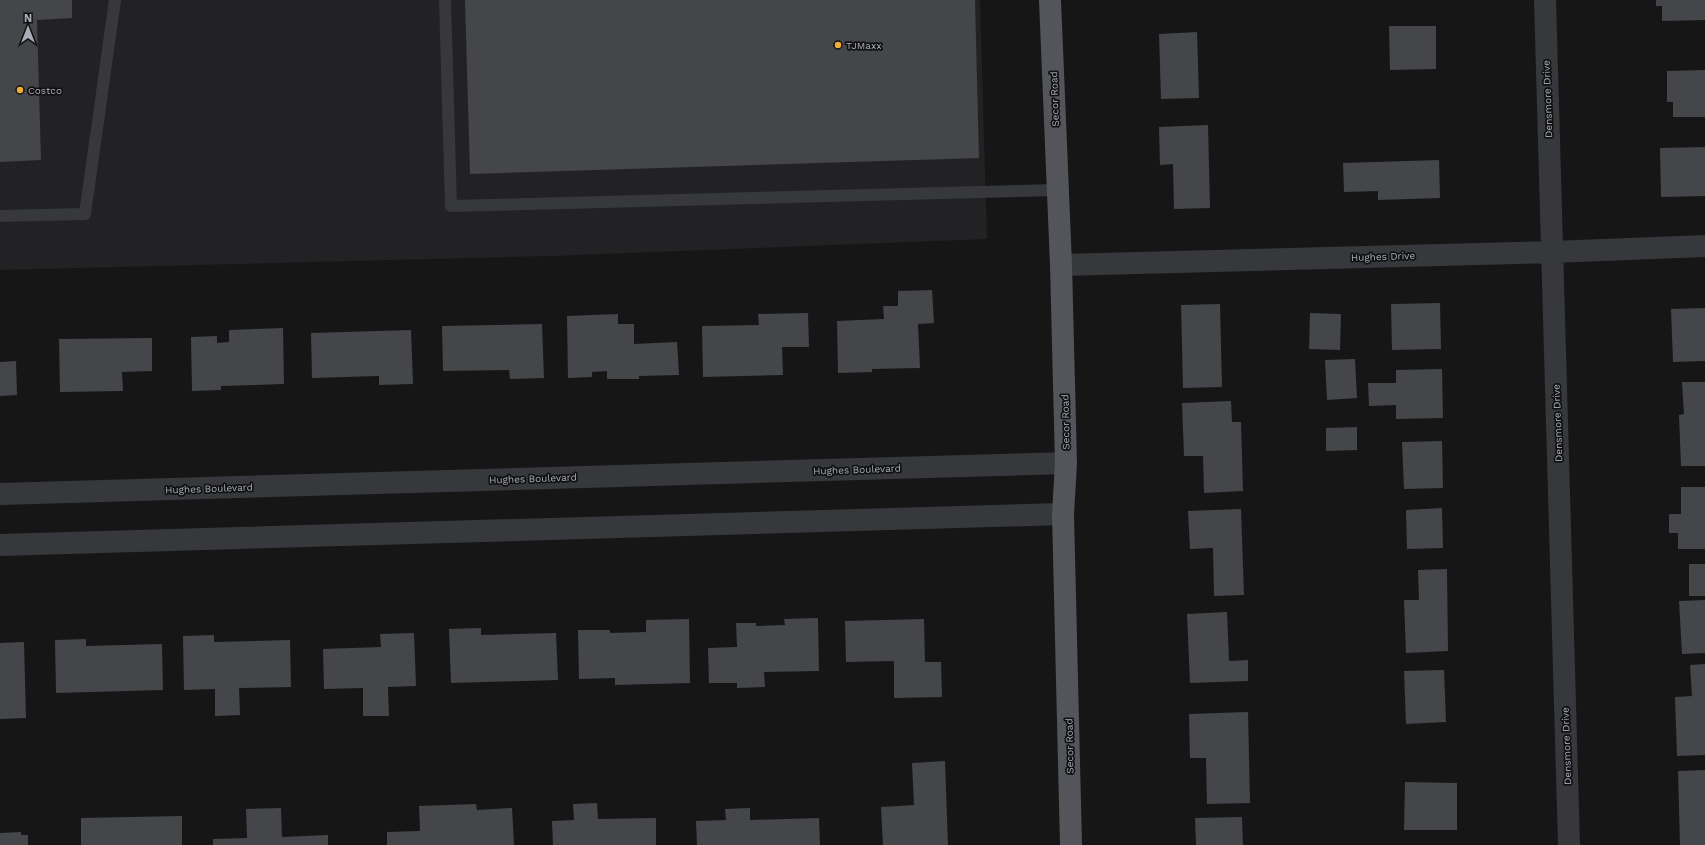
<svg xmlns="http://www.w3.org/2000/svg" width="1705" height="845" viewBox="0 0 1705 845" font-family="'Work Sans',sans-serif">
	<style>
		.built { fill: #222224 }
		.building { fill: #45464a }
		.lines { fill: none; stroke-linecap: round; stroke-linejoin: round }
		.lane { stroke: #37383c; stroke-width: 12 }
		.street { stroke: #37383c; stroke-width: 22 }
		.primary { stroke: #53555b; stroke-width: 22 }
		.poi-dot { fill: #eeae37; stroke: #111112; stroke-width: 1.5 }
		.labels { text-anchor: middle; stroke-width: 3.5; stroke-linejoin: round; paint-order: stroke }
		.poi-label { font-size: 10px; fill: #a8adb7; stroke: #111112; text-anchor: start }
		.street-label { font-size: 10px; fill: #a8adb7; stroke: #111112 }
	</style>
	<rect width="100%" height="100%" fill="#161617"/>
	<path class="built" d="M0 0H980L987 239 552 256 0 270Z"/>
	<path class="building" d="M0 0H72V18L37 20 41 160 0 162Z
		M465 0H975L979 158 470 174Z
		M1656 0H1705V20L1662 21V6H1656Z
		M1389 26H1436V69L1390 70Z
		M1197 32 1199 98 1161 99 1159 34Z
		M1705 70V117H1673V102H1667V71Z
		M1208 125 1210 208 1174 209 1173 164 1160 165 1159 127Z
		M1705 147V196L1661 197 1660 148Z
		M1439 160 1440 198 1378 200V191L1344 192 1343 163Z
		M932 290 934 323 918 324 920 368 872 369V372L838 373 837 321 884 319 883 306H898V291Z
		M1440 303 1441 349 1392 350 1391 304Z
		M1220 304 1222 387 1183 388 1181 305Z
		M1705 308V361L1673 362 1671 309Z
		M808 313 809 347H782L783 375 703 377 702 326 759 325 758 314Z
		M1310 313 1341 314 1340 350 1309 349Z
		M618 314V324H634V344L677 342 679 375 639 376V379H607V371L592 372V377L568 378 567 316Z
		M542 324 544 378 510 379 509 370 443 371 442 326Z
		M283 328 284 384 221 386V390L192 391 191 337 217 336V343L229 342V330Z
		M411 330 413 384 379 385V376L312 378 311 333Z
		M152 338V371L122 372 123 391 60 392 59 339Z
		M1355 359 1357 398 1327 400 1325 360Z
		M16 361 17 395 0 396V362Z
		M1442 369 1443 418 1396 419V405L1369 406 1368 383H1396V370Z
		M1682 382H1705V466H1681L1679 415 1684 414Z
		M1231 401 1232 422H1241L1243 491 1204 493 1203 456H1184L1182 403Z
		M1357 427V450L1326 451V428Z
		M1442 441 1443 488 1404 489 1402 442Z
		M1681 487H1705V549H1678V533H1669V514H1681Z
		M1442 508 1443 548 1407 549 1406 510Z
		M1241 509 1244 595 1214 596 1213 548 1190 549 1188 511Z
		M1689 564H1705V596H1689Z
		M1447 569 1448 651 1406 653 1404 600H1419L1418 570Z
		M1705 600V653L1682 654 1679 601Z
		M1227 612 1229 661 1248 660V681L1190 683 1187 614Z
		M818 618 819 671 764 672 765 687 737 688V683H709L708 648 737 647 736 623H756V626L785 625 784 619Z
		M689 619 690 683 615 685V678L579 679 578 630H610V633L646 632V620Z
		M924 619 925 662H941L942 697 894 698V661L846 662 845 621Z
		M481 628V635L556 633 558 680 451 683 449 629Z
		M414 633 416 686 388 687 389 716H363V688L324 689 323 649 381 647 380 634Z
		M214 635V642L290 640 291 687 239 688 240 715 215 716V689L184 690 183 636Z
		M86 639V646L162 644 163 690 56 693 55 640Z
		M24 642 26 718 0 719V643Z
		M1705 664V755L1677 756 1675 697 1692 696 1690 665Z
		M1444 670 1446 722 1406 724 1404 671Z
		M1248 712 1250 803 1207 804 1206 758H1190L1189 714Z
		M945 761 948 845H883L881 807 914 805 912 763Z
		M1705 770V845H1680L1678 771Z
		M1405 782 1457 783V830H1404Z
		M597 803 598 819 656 818V845H553L552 821 574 820 573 804Z
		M476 804 477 810 512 808 514 845H387V832L420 831 419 806Z
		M281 808 282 837 328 835V845H213V839L247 838 246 809Z
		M750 808V820L819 818 820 845H697L696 821 726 820 725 809Z
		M182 816V845H81V818Z
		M1242 817 1243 845H1196L1195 818Z
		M21 832V835H28V845H0V833Z"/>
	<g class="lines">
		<path class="lane" d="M445 0 451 206 1057 190
			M0 216 85 214 115 0"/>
		<path class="street" d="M1545 0 1569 845
			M1061 265 1552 252 1705 246
			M0 494 1066 463
			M0 545 1063 514"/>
		<path class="primary" d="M1050 0 1061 265 1066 463 1063 514 1071 845"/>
	</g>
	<g class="poi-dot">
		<circle cx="838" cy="45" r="4"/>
		<circle cx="20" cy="90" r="4"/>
	</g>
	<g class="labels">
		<g class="poi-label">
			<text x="846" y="49">TJMaxx</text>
			<text x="28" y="94">Costco</text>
		</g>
		<g class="street-label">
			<text transform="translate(1054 99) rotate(-92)" y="4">Secor Road</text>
			<text transform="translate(1547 99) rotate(-92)" y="4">Densmore Drive</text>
			<text transform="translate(1383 256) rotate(-2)" y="4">Hughes Drive</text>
			<text transform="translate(1065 422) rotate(-91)" y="4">Secor Road</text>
			<text transform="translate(1557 423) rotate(-92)" y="4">Densmore Drive</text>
			<text transform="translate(857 469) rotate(-2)" y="4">Hughes Boulevard</text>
			<text transform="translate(533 478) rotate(-2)" y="4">Hughes Boulevard</text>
			<text transform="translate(209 488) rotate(-2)" y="4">Hughes Boulevard</text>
			<text transform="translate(1069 746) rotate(-91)" y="4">Secor Road</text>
			<text transform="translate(1566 746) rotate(-92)" y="4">Densmore Drive</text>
		</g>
	</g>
	<g transform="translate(28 28)" stroke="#111112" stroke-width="3" paint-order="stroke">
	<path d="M0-3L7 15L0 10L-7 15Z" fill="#a8adb7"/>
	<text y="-6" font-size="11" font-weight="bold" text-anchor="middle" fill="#a8adb7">N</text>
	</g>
</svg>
